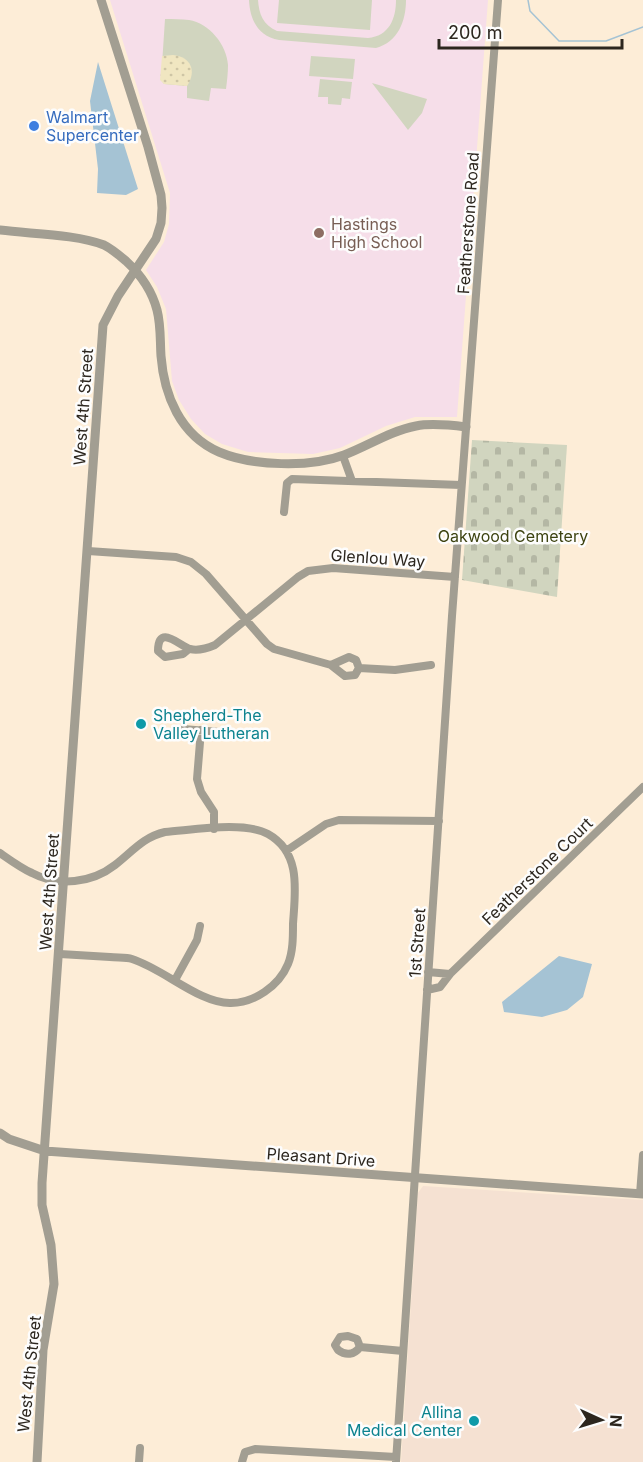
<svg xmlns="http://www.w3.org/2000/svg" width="643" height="1462" viewBox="0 0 643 1462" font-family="Inter,sans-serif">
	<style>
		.education { fill: #f6dee9 }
		.medical { fill: #f5e1d2 }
		.grass { fill: #d1d5bf }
		.sand { fill: url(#sand-dots) }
		.cemetery { fill: url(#cemetery-stones) }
		.water { fill: #a5c3d4 }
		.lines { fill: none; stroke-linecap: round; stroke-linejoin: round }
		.stream { stroke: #a5c3d4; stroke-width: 1.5 }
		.minor { stroke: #a29e92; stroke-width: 8 }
		.tertiary { stroke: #a29e92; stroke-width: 9 }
		.shop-dot { fill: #3f7fe0; stroke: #fdfdfd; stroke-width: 2 }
		.education-dot { fill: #8d6e63; stroke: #fdfdfd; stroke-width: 2 }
		.culture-dot { fill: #0f9aa8; stroke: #fdfdfd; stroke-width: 2 }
		.labels { text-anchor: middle; stroke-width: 5; stroke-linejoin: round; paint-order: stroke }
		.shop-label { font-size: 16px; fill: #366cbe; stroke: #fdfdfd; text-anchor: start }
		.street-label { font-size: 16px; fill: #2c261e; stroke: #fdfdfd }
		.education-label { font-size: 16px; fill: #785e54; stroke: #fdfdfd; text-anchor: start }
		.park-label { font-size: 16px; fill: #3d4311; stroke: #fdfdfd }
		.culture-label { font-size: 16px; fill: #0d838f; stroke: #fdfdfd; text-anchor: start }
	</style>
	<defs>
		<pattern id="sand-dots" width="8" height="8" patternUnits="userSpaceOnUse" patternTransform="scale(1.5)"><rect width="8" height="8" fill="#f0e6c1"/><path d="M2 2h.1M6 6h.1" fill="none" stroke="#cec5a5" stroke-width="1.8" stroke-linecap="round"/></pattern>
		<pattern id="cemetery-stones" width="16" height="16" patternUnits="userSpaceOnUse" patternTransform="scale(1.5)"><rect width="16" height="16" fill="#d1d5bf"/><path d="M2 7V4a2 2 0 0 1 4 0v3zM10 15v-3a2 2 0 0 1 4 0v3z" fill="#b4b7a4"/></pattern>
	</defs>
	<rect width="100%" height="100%" fill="#fdedd7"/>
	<path class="education" d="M110 0H488L457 417H415L386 426 340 448 313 454 248 452 222 444 205 434 191 419 179 400 172 381 166 309 157 287 146 270 164 242 169 224 170 193Z"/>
	<path class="medical" d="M423 1186 643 1200V1462H401L418 1193Z"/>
	<path class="grass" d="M249 0H258C259 14 263 25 277 31L368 38C389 36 396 19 396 0H406C406 21 398 42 376 48L279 40C258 36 250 20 249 0Z
		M279 0H372L370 30 277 23Z
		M165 19C173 19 182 19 189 20 209 23 227 45 228 65 228 73 227 81 226 89L211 88 209 101 187 98V86L164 84 161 80Z
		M311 56 355 59 353 79 309 76Z
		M320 79 352 82 350 99 342 98 341 105 328 104V97H318Z
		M372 83 427 99 422 113 408 130Z"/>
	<path class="sand" d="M173 55C191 57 197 71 187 86L164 84 160 80 162 56Z"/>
	<path class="cemetery" d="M472 440 567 445 557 597 462 580Z"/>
	<path class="water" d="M98 62 138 189 126 195 97 193 98 169 90 101Z
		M559 956 592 964 583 997 567 1010 542 1017 504 1012 502 1002Z"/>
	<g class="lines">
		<path class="stream" d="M528 0 530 11 559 41H606L643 27"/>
		<path class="minor" d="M343 456 352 481
			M284 512 287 483 292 479 461 485
			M88 551 176 557 191 562 206 574 267 644 274 649 331 665 345 676 355 675 359 668 356 660 349 657 331 665
			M189 649 183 654 165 657 158 651C158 623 180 646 190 649 198 651 208 648 215 645L298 577 308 571 333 568 455 577
			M359 668 395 670 431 665
			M183 729 219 732
			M201 730 197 779 201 792 214 812V829
			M286 851 326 824 339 820 439 821
			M0 853C10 860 21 868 32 873 58 887 92 883 115 865 132 852 143 837 165 832 193 830 244 821 268 834 302 853 295 892 293 924 293 937 293 952 288 964 279 986 254 1003 231 1003 200 1004 164 969 132 959 126 957 117 958 110 957 93 956 76 955 60 954
			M428 972 450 974
			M175 980 197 940 200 926
			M427 990 440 987 450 974 643 787
			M640 1194 643 1155
			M348 1336 357 1339 360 1347C354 1355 346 1356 338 1350L335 1345 340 1337Z
			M360 1347 403 1351
			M139 1462 140 1448
			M242 1462 245 1452 255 1449 396 1457
			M396 1462 452 616 498 0"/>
		<path class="tertiary" d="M0 230C30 234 76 234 104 245 112 249 119 255 126 261 140 274 152 291 157 310 161 325 160 341 161 356 164 395 180 435 219 452 252 466 310 468 344 455 368 446 390 431 416 426 431 423 450 425 466 427
			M0 1133 9 1139 45 1151 643 1194
			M37 1462 43 1350 54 1284 51 1245 42 1205V1183L103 325 118 296 156 239 161 223 162 208 161 195 148 147 101 0"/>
	</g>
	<circle class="shop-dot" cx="34" cy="126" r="6"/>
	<circle class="education-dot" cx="319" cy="233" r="6"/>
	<g class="culture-dot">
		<circle cx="141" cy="724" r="6"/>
		<circle cx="474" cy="1421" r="6"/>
	</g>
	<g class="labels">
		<g class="shop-label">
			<text x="46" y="123">Walmart<tspan x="46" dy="18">Supercenter</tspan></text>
		</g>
		<g class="street-label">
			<text transform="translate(468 223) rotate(-86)" y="6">Featherstone Road</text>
			<text transform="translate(83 407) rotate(-86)" y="6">West 4th Street</text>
			<text transform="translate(378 558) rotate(4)" y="6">Glenlou Way</text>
			<text transform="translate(537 871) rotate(-44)" y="6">Featherstone Court</text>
			<text transform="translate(49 892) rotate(-86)" y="6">West 4th Street</text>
			<text transform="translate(417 943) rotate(-86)" y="6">1st Street</text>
			<text transform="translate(321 1157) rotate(4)" y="6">Pleasant Drive</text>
			<text transform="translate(29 1374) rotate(-84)" y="6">West 4th Street</text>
		</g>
		<g class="education-label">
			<text x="331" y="230">Hastings<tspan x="331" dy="18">High School</tspan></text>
		</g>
		<g class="park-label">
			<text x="513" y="542">Oakwood Cemetery</text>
		</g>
		<g class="culture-label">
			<text x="153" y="721">Shepherd-The<tspan x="153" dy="18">Valley Lutheran</tspan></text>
			<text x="462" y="1418" text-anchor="end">Allina<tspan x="462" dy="18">Medical Center</tspan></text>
		</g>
	</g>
	<g transform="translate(601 1420) rotate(94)" stroke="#fdfdfd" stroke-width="4.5" paint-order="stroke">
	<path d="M0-4.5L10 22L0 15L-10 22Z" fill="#2c261e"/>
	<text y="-9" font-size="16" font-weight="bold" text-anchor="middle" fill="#2c261e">N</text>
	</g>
	<path d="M439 39v9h183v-9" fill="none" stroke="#2c261e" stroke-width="3"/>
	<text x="448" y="39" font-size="18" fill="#2c261e" stroke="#fdfdfd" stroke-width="4.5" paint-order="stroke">200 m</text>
</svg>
